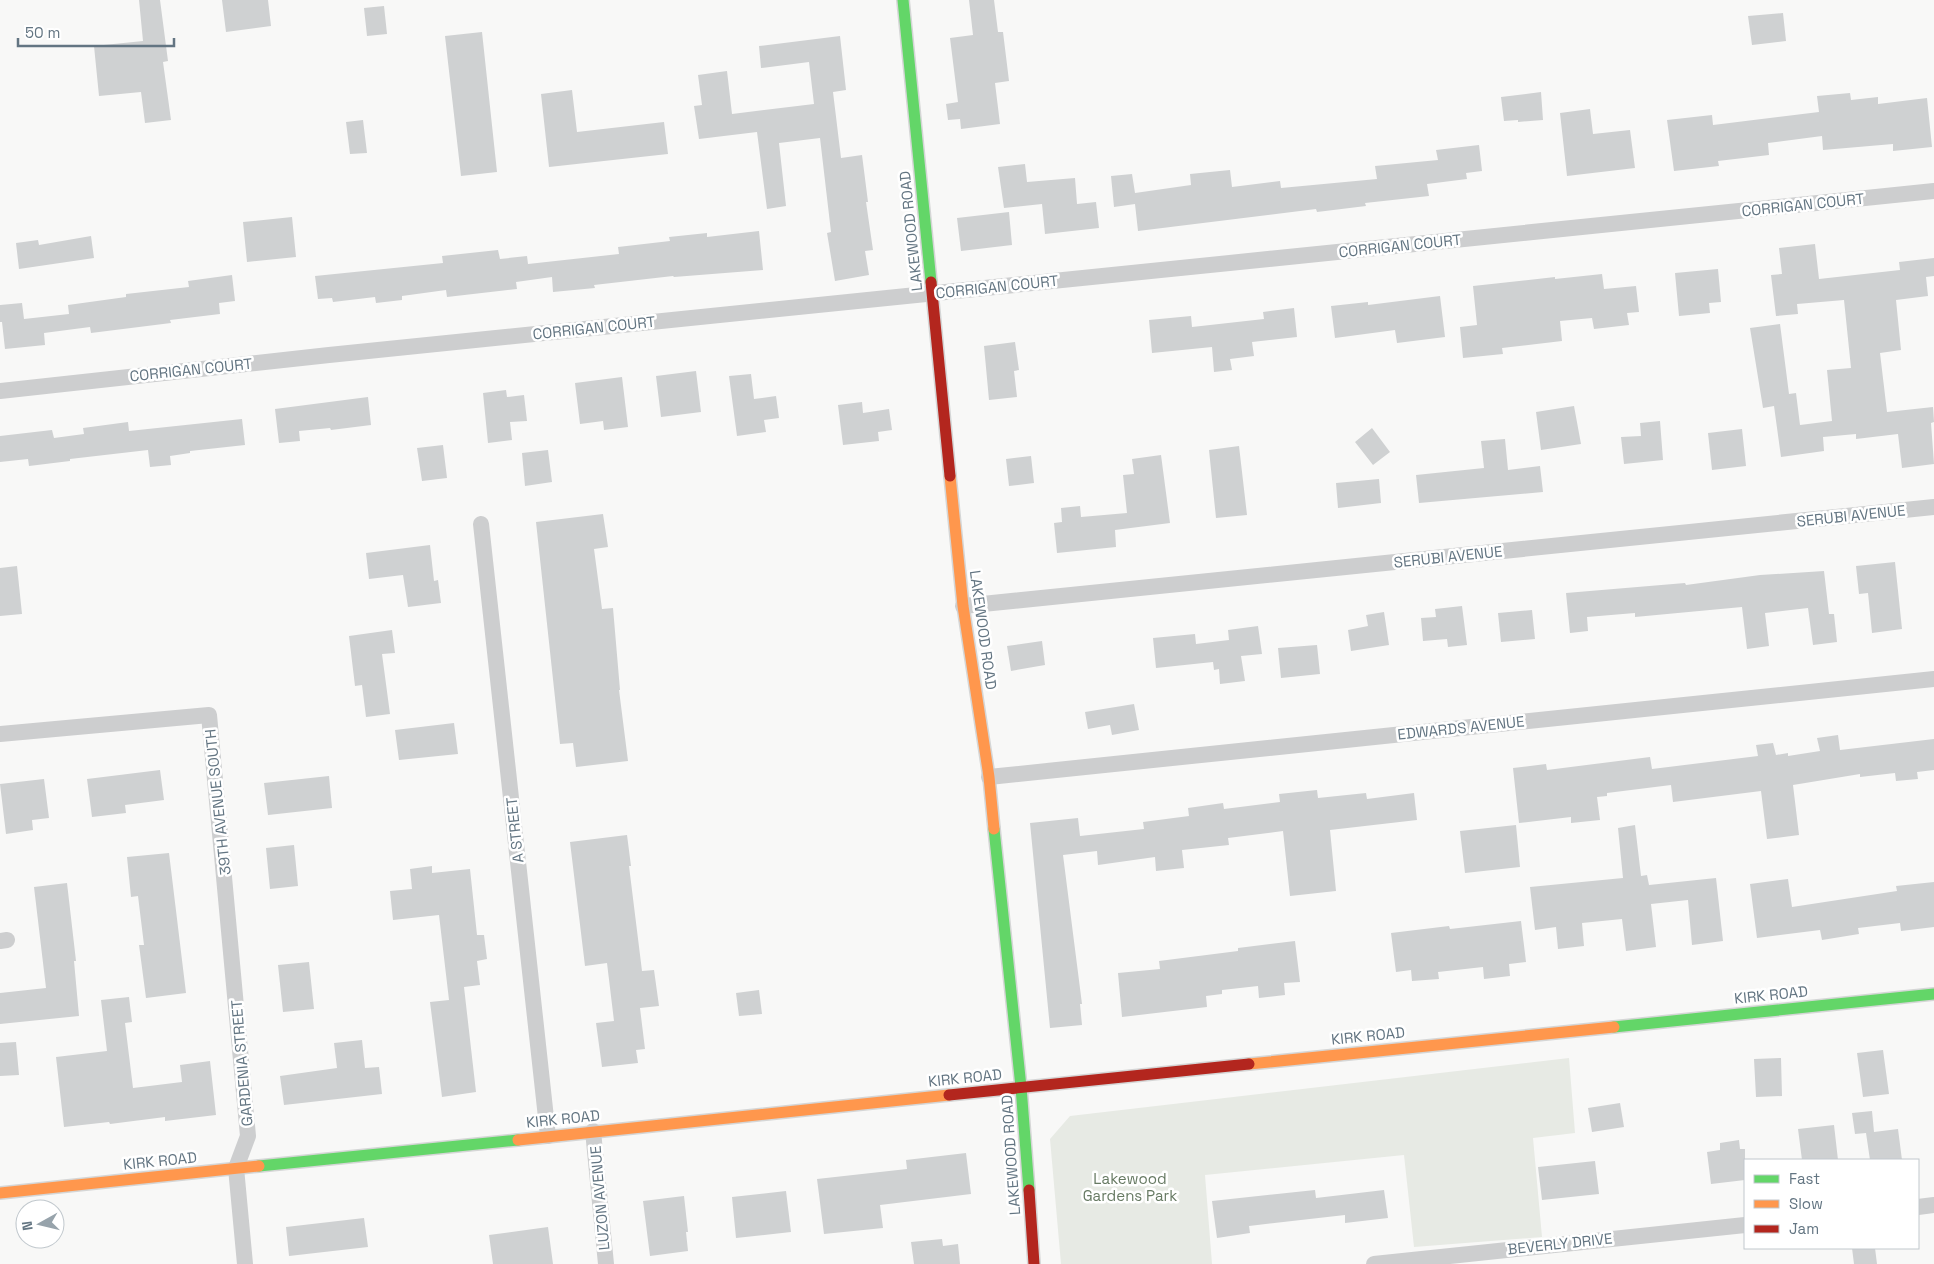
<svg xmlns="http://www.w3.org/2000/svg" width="1934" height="1264" viewBox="0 0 1934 1264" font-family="'Space Grotesk',sans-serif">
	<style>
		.green { fill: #e7eae4 }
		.building { fill: #cfd1d2 }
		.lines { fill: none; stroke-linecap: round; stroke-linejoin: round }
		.fast-casing { stroke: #d5d6d6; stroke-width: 14 }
		.slow-casing { stroke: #d5d6d6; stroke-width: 14 }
		.jam-casing { stroke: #d5d6d6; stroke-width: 14 }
		.street { stroke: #cdcecf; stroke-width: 16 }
		.fast { stroke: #63d668; stroke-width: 11 }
		.slow { stroke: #ff974d; stroke-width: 11 }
		.jam { stroke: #b3261e; stroke-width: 11 }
		.labels { text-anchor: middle; stroke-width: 5; stroke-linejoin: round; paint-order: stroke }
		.street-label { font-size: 15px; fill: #637582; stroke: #fff }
		.park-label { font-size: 15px; fill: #677a63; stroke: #fff }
	</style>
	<rect width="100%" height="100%" fill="#f8f8f7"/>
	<path class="green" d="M1569 1058 1575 1133 1533 1138 1542 1237 1414 1247 1404 1155 1205 1175 1212 1264H1061L1050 1139 1070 1116Z"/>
	<path class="building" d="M139 0H160L168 61 163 62 171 120 145 123 141 92 99 96 94 46 143 41Z
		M222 0H268L271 26 226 32Z
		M969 0H994L998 32H1003L1009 81 995 83 1000 124 961 129 960 119 948 120 946 104 958 102 950 38 973 35Z
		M384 6 387 34 367 36 364 8Z
		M1783 13 1786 41 1752 45 1748 16Z
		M482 32 497 172 461 176 445 36Z
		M840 36 846 90 833 92 841 158 862 155 868 202H866L873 250 865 251 869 275 835 281 827 233 831 232 820 138 779 143 786 206 767 209 757 132 699 139 694 106 702 105 698 75 727 71 732 114 814 104 809 62 761 68 759 46Z
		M572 90 577 132 664 122 668 154 549 167 541 94Z
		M1541 92 1543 120 1518 122V120L1504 121 1501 97Z
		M1850 93 1851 100 1878 97V104L1927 98 1932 147 1893 151V144L1823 150 1822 136 1768 143 1769 155 1718 161 1719 166 1674 171 1667 120 1712 115 1713 125 1819 112 1817 96Z
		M1590 109 1593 134 1630 130 1635 168 1567 176 1560 113Z
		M363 120 367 153 350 154 346 122Z
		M1479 145 1482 171 1466 173 1467 179 1427 184 1429 196 1365 203 1366 206 1317 212 1316 209 1138 231 1135 204 1114 207 1111 176 1132 174 1135 193 1191 185 1190 174 1230 170 1232 187 1280 181 1281 188 1377 179 1375 166 1438 160 1436 150Z
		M1025 164 1027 182 1075 178 1077 204 1096 202 1099 228 1045 234 1042 204 1004 208 998 167Z
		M1009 212 1012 245 961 251 957 218Z
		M292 217 296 257 247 262 243 222Z
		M759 231 763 270 674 277 673 276 594 285 595 288 553 292 552 277 516 282 517 289 447 297 446 290 402 296V300L376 303 375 297 333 302 332 298 318 299 315 276 443 263 442 256 498 250 500 259 527 256 528 264 619 254 618 247 670 241 669 237 707 233V237Z
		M91 236 94 258 19 269 16 243 38 240 39 245Z
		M1815 244 1819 279 1900 270 1899 262 1934 258V276L1926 277 1928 296 1896 300 1901 350 1880 353 1887 412 1933 407 1934 422 1931 423 1934 464 1902 468 1898 434 1856 439V434L1823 437 1824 451 1781 457 1774 406 1763 408 1750 328 1780 324 1789 394 1796 393 1800 425 1832 421 1827 370 1851 368 1844 300 1797 304 1798 314 1776 316 1771 275 1782 274 1779 248Z
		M1718 269 1721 302 1709 303 1710 313 1679 316 1675 273Z
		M1602 274 1604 289 1636 286 1639 312 1627 313 1629 325 1594 329 1592 318 1560 321 1562 341 1502 348 1503 354 1463 358 1460 327 1477 325 1473 286 1555 277V279Z
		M232 275 235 301 219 303 220 314 170 320 171 323 91 333 90 327 44 333 45 345 5 349 2 322H0V305L22 303 24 319 69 314 68 305 126 297V294L189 287 188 281Z
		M1440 296 1445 337 1397 343 1395 330 1335 338 1331 306 1368 302V305Z
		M1294 308 1297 337 1252 342 1254 356 1230 359 1232 370 1214 372 1212 347 1152 353 1149 320 1191 316 1192 327 1264 319 1263 312Z
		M1015 342 1019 370 1014 371 1017 397 989 400 984 346Z
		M696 371 701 412 661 417 656 376Z
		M751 374 754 399 776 396 779 418 764 420 766 432 737 436 729 376Z
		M622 377 628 427 604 430 603 421 580 424 575 383Z
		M506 390 507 397 524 395 527 421 510 422 512 440 488 443 483 393Z
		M368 397 371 425 331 430 330 428 299 431 300 441 279 443 275 409Z
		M862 402 863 413 889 409 892 430 878 432 879 441 843 445 838 405Z
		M1574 406 1581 444 1541 450 1536 412Z
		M242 419 245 445 190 451V453L170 456 171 465 150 467 148 450 70 459V461L29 466 28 459 0 462V436L52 430 54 438 84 434 83 428 128 422 129 431Z
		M1660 421 1663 460 1624 464 1621 437 1641 436 1640 423Z
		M1372 428 1390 452 1373 465 1355 442Z
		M1742 429 1746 466 1712 470 1708 433Z
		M1505 439 1508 470 1540 466 1543 492 1419 503 1416 475 1484 468 1481 441Z
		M443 445 447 478 422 481 417 448Z
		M1239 446 1247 515 1216 518 1209 450Z
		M548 450 552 482 525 486 522 453Z
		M1161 455 1170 523 1115 530 1116 547 1057 553 1054 523 1062 522 1061 508 1080 506 1081 517 1127 513 1123 475 1134 474 1132 459Z
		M1031 456 1034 483 1009 486 1006 459Z
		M1379 479 1381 503 1338 508 1336 483Z
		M603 514 608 547 594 549 602 609 613 608 620 690H619L628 761 576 767 573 743 560 744 536 522Z
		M430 545 434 581 438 580 441 603 408 607 403 575 369 579 366 553Z
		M1895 562 1902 629 1872 633 1868 593 1859 594 1856 566Z
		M17 566 22 614 0 616V568Z
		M1824 571 1829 614H1834L1837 642 1813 645 1808 608 1765 613 1769 646 1747 649 1742 607 1635 617V613L1587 617 1588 631 1570 633 1566 593 1685 583 1686 585 1760 575Z
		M1462 606 1467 645 1448 647 1447 639 1423 641 1421 618 1436 617 1435 609Z
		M1532 610 1535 639 1501 642 1498 613Z
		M1384 612 1389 645 1351 651 1348 630 1368 626 1366 615Z
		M1258 626 1262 654 1241 656 1245 681 1220 684 1219 669 1214 670 1213 662 1156 668 1153 638 1195 634 1196 644 1229 640 1228 630Z
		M392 630 395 653 382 654 390 714 366 717 362 685 355 686 349 636Z
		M1042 641 1045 665 1011 671 1007 646Z
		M1317 645 1320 674 1281 678 1278 648Z
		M1134 704 1139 730 1112 735 1110 725 1088 729 1085 712Z
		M454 723 458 754 399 760 395 730Z
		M1838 735 1840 750 1934 739V770L1917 772 1918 779 1896 781 1895 773 1860 777V774L1793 785 1799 835 1767 839 1761 791 1673 802 1671 785 1607 793V796L1597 797 1600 820 1571 823V817L1519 823 1513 768 1546 764 1547 770 1650 757 1652 769 1758 756 1756 745 1773 743 1776 755 1788 753V756L1820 751 1817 738Z
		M160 770 164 800 125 805 126 813 92 817 87 779Z
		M329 776 332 808 268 815 264 783Z
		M44 779 49 818 32 820 33 830 6 834 0 784Z
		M1317 790 1318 798 1366 793 1367 799 1414 793 1417 820 1330 830 1336 891 1290 896 1283 831 1228 838 1229 845 1182 850 1184 868 1156 871 1155 857 1098 865 1097 851 1063 855 1082 1004H1080L1082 1025 1050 1028 1030 823 1078 818 1080 836 1144 829 1143 822 1189 816 1188 808 1223 803 1224 809 1280 802 1279 794Z
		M1516 825 1520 867 1465 873 1460 831Z
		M1635 825 1641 876 1647 875 1649 885 1716 878 1723 941 1692 945 1688 900 1651 904 1656 947 1626 951 1622 919 1582 923 1584 946 1558 949 1556 927 1535 930 1530 887 1623 878 1618 828Z
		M627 835 631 866H629L642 971 654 970 659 1006 640 1008 645 1049 636 1050 638 1063 602 1067 596 1023 614 1021 607 963 585 966 570 842Z
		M294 845 298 886 270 889 266 848Z
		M169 853 186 993 146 998 139 945H144L138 896 131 897 127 857Z
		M432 866V873L470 869 477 935H484L487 959 477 961 480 985 464 987 476 1092 442 1097 430 1002 449 1000 439 915 393 920 390 891 412 889 410 869Z
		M1788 879 1792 907 1897 891 1896 886 1934 882V927L1901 931 1900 923 1858 928 1859 934 1822 940 1820 930 1757 938 1750 884Z
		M67 883 76 961H74L79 1016 0 1024V993L46 988 34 887Z
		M1521 921 1526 962 1509 964 1510 976 1484 979 1483 967 1438 972 1439 979 1412 981 1411 970 1396 972 1391 933 1449 926 1450 929Z
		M1295 941 1300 982 1284 983 1285 995 1259 998 1258 986 1222 990V994L1206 996 1207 1007 1122 1017 1118 973 1160 969 1159 961 1238 951V948Z
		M309 962 314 1009 283 1012 278 965Z
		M759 990 762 1014 739 1016 736 993Z
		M129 997 132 1022 125 1023 133 1088 182 1082 180 1065 210 1061 216 1115 165 1121V1117L110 1124 109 1122 64 1127 56 1057 107 1051 101 1000Z
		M362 1040 365 1068 379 1067 382 1094 284 1105 280 1076 337 1068 334 1043Z
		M16 1042 19 1075 0 1076V1043Z
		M1883 1050 1889 1094 1863 1097 1857 1053Z
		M1781 1058 1782 1096 1756 1097 1754 1059Z
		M1620 1103 1624 1127 1592 1132 1588 1108Z
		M1872 1111 1874 1132 1898 1129 1902 1160H1870L1866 1133 1855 1134 1852 1113Z
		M1834 1125 1838 1160H1802L1798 1129Z
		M1739 1140 1740 1149H1745V1180L1711 1184 1707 1152 1720 1150V1143Z
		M966 1153 971 1194 880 1205 883 1228 824 1234 817 1179 907 1169 906 1160Z
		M1595 1161 1599 1194 1542 1200 1538 1167Z
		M1315 1190 1316 1198 1384 1190 1388 1218 1345 1223V1215L1249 1226 1250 1233 1217 1238 1212 1201Z
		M786 1191 791 1232 736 1238 732 1197Z
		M684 1196 688 1232H686L688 1251 650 1256 643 1201Z
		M364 1218 368 1247 289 1256 286 1227Z
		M548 1227 553 1264H493L489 1235Z
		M942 1239 943 1246 958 1244 960 1264H914L911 1242Z
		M1852 1248H1875L1877 1264H1854Z"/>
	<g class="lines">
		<defs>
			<path id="fast" d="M903 0 931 282
				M994 829 1021 1087 1029 1190
				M1614 1027 1934 994
				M259 1166 518 1140"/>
			<path id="slow" d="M950 476 963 606 989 777 994 829
				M1249 1064 1614 1027
				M518 1140 949 1095
				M0 1193 259 1166"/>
			<path id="jam" d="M931 282 950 476
				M949 1095 1249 1064
				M1029 1190 1034 1264"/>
		</defs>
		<use href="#fast" class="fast-casing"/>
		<use href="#slow" class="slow-casing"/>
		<use href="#jam" class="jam-casing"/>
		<path class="street" d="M0 391 329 355 1934 191
			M481 524 548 1136
			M963 606 1934 507
			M0 734 209 715 248 1136 236 1168 245 1264
			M989 777 1934 679
			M0 941 7 940
			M593 1131 606 1264
			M1918 1207 1934 1205
			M1374 1264 1745 1225"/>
		<use href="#fast" class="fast"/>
		<use href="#slow" class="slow"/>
		<use href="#jam" class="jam"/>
	</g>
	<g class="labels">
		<g class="street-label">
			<text transform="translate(1803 205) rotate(-6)" y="5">CORRIGAN COURT</text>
			<text transform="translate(911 231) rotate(-96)" y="5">LAKEWOOD ROAD</text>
			<text transform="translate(1400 246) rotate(-6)" y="5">CORRIGAN COURT</text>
			<text transform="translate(997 287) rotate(-6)" y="5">CORRIGAN COURT</text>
			<text transform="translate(594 328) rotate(-6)" y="5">CORRIGAN COURT</text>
			<text transform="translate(191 370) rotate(-6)" y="5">CORRIGAN COURT</text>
			<text transform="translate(1851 516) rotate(-6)" y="5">SERUBI AVENUE</text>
			<text transform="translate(1448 557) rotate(-6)" y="5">SERUBI AVENUE</text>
			<text transform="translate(983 630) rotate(82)" y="5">LAKEWOOD ROAD</text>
			<text transform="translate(1461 728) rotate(-6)" y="5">EDWARDS AVENUE</text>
			<text transform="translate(218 802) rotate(-96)" y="5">39TH AVENUE SOUTH</text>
			<text transform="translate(515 830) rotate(-96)" y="5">A STREET</text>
			<text transform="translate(1771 995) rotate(-6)" y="5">KIRK ROAD</text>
			<text transform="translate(1368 1036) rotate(-6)" y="5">KIRK ROAD</text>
			<text transform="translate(242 1063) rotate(-95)" y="5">GARDENIA STREET</text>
			<text transform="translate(965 1078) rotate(-6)" y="5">KIRK ROAD</text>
			<text transform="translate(563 1119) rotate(-6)" y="5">KIRK ROAD</text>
			<text transform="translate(1011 1155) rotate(-94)" y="5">LAKEWOOD ROAD</text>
			<text transform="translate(160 1161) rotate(-6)" y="5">KIRK ROAD</text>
			<text transform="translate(600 1198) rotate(-95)" y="5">LUZON AVENUE</text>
			<text transform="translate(1560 1244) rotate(-6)" y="5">BEVERLY DRIVE</text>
		</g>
		<g class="park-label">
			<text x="1130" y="1184">Lakewood<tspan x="1130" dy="17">Gardens Park</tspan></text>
		</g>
	</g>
	<rect x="1744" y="1159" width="175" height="90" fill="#ffffff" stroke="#c1c8cd"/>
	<rect x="1754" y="1175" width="25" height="8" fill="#63d668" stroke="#c1c8cd"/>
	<text x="1789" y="1184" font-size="15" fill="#637582">Fast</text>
	<rect x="1754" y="1200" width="25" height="8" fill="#ff974d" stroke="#c1c8cd"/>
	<text x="1789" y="1209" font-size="15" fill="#637582">Slow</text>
	<rect x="1754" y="1225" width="25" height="8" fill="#b3261e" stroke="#c1c8cd"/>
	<text x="1789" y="1234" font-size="15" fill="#637582">Jam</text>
	<g transform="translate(40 1224) rotate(262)"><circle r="24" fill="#ffffff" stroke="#c1c8cd"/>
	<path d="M0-4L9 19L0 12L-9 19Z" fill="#97a3ab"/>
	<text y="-8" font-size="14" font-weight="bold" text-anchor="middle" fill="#637582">N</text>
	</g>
	<path d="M18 38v8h156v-8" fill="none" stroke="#637582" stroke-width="2.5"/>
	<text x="25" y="38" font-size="15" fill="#637582" stroke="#ffffff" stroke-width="4" paint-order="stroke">50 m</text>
</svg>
